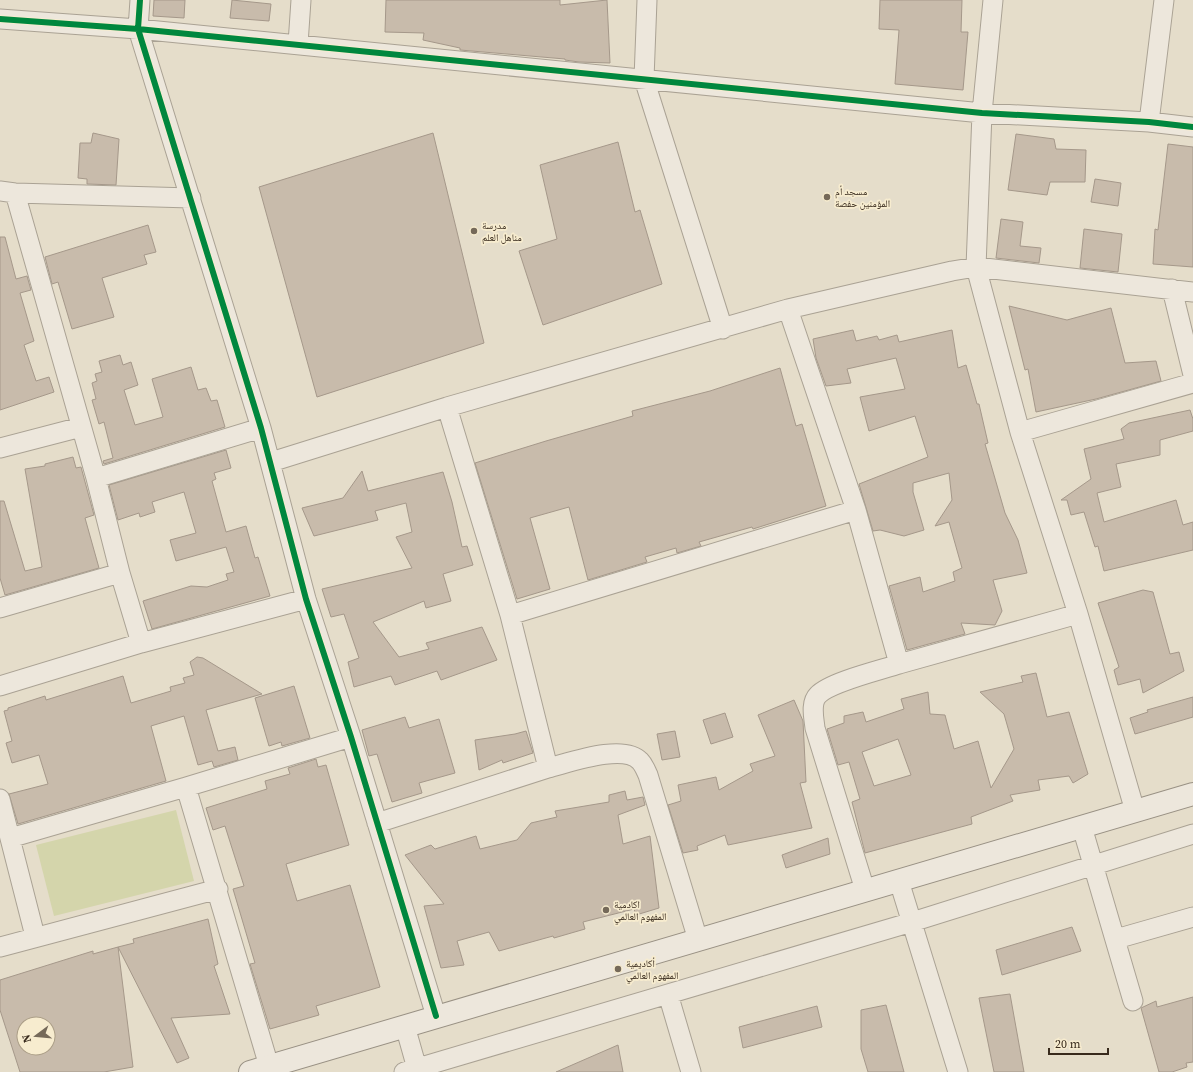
<svg xmlns="http://www.w3.org/2000/svg" width="1193" height="1072" viewBox="0 0 1193 1072" font-family="'Source Serif 4','Noto Naskh Arabic',serif">
	<style>
		.green { fill: #d4d5ab }
		.building { fill: #c8bbab; stroke: #a5988a; fill-rule: evenodd }
		.lines { fill: none; stroke-linecap: round; stroke-linejoin: round }
		.minor-casing { stroke: #aaa294; stroke-width: 21 }
		.secondary-casing { stroke: #999184; stroke-width: 24 }
		.minor { stroke: #ede7dc; stroke-width: 19 }
		.secondary { stroke: #ede7dc; stroke-width: 22 }
		.cycleway-casing { stroke: #f7eccf; stroke-width: 8 }
		.cycleway { stroke: #00873e; stroke-width: 6 }
		.poi-dot { fill: #756959; stroke: #f7eccf; stroke-width: 1.5 }
		.labels { text-anchor: middle; stroke-width: 3.5; stroke-linejoin: round; paint-order: stroke }
		.poi-label { font-size: 10px; fill: #382a1c; stroke: #f7eccf; text-anchor: start }
	</style>
	<rect width="100%" height="100%" fill="#e5ddca"/>
	<path class="green" d="M176 810 194 881 54 916 36 845Z"/>
	<path class="building" d="M154 0H185L184 18 153 16Z
		M232 0 271 4 269 21 230 18Z
		M386 0H560V5L607 0 610 63 579 62 565 60V59L460 50V48L423 40 424 33 385 32Z
		M880 0H962L961 32H968L963 90 895 84 899 30 879 29Z
		M93 133 119 139 116 185 87 184V179L78 178 80 143H91Z
		M433 133 484 343 317 397 259 187Z
		M1016 134 1054 139 1056 149 1086 150 1085 182H1050L1047 195 1008 190Z
		M618 142 635 212 640 210 662 284 543 325 519 251 557 239 540 165Z
		M1168 144 1193 147V267L1153 264 1155 229 1158 230Z
		M1095 179 1121 183 1118 206 1091 202Z
		M1001 219 1023 222 1020 246 1041 248 1039 263 996 258Z
		M148 225 156 252 144 255 147 264 102 278 114 317 72 329 58 282 52 284 45 257Z
		M1084 229 1122 234 1118 272 1080 268Z
		M0 237H5L16 279 27 276 31 290 20 293 34 341 24 345 36 381 49 377 54 392 0 410Z
		M1009 306 1067 320 1111 308 1125 363 1156 361 1161 381 1096 399 1036 412 1028 369 1025 370Z
		M853 330 856 341 877 336 879 340 897 335 899 342 952 330 958 368 966 365 977 404H979L988 443 985 444 1005 513 1018 540 1027 573 993 580 1002 611 995 625 961 623 965 634 907 650 889 586 920 577 923 592 955 581 953 572 962 568 949 522 935 526 952 500 949 473 913 483V492L924 530 904 536 880 530 873 531 859 484 928 457 915 416 869 431 860 397 905 389 896 358 847 369 851 383 826 386 816 358 813 339Z
		M120 355 123 365 131 362 138 385 124 390 135 425 163 417 152 379 191 367 198 390 206 388 211 401 217 400 225 427 104 464 103 461 113 458 104 422 99 424 92 400 96 399 92 383 97 381 95 374 102 372 99 361Z
		M780 368 796 426 802 424 826 506 753 529 752 527 699 542 701 546 677 553 676 548 645 557 647 562 588 580 569 507 530 518 550 589 517 599 475 463 546 441 633 416 632 411 710 391Z
		M1190 410 1193 419V431L1160 440V455L1116 464 1121 487 1097 493 1104 522 1176 500 1183 525 1193 522V550L1104 571 1098 546 1095 547 1084 512 1071 515 1067 500H1061L1091 479 1084 449 1124 439 1121 429 1129 423Z
		M226 450 231 468 214 473 216 479 212 481 226 532 246 526 255 558 258 557 270 596 152 629 143 601 191 586 207 587 228 580 226 574 234 572 226 547 176 561 170 540 196 533 184 492 152 502 155 512 140 517 139 513 118 520 109 485Z
		M73 457 76 468 81 467 94 515 85 518 99 568 5 595 0 578V501H4L25 571 42 567 25 469 45 466V464Z
		M362 471 368 491 443 472 452 502 462 547 467 546 473 565 443 574 451 601 426 608 424 601 373 622 399 657 429 649 426 643 482 627 497 660 441 680 437 671 395 685 391 676 354 687 348 662 359 658 344 614 331 617 322 589 412 568 396 537 412 532 406 503 375 511 378 520 314 536 302 508 343 498Z
		M1143 590 1153 592 1170 654 1179 652 1184 671 1143 693 1140 679 1118 685 1114 670 1119 667 1098 603Z
		M197 657 203 658 262 694 206 710 218 751 235 747 238 760 214 767 212 761 198 765 184 716 151 726 166 781 18 824 9 794 48 784 39 755 12 763 6 743 12 741 4 711 8 710V708L45 696 46 700 123 676 131 703 171 691 170 687 185 683 183 678 194 675 190 662Z
		M1036 673 1047 717 1069 712 1088 774 1073 783 1069 776 1038 780 1040 790 1010 795 1013 801 971 817 972 824 865 853 852 802 860 799 849 762 838 765 827 729 844 723V716L863 712 866 722 904 709 901 699 928 692 930 714 945 715 954 749 978 741 991 788 1014 749 1004 714 980 692 1023 682 1021 676ZM898 739 911 775 874 786 862 752Z
		M294 686 310 738 282 746 281 742 269 746 255 698Z
		M1193 697V717L1135 734 1130 718 1148 712 1147 710Z
		M794 700 803 721 806 782 800 783 812 828 728 845 725 835 697 846 698 850 683 853 668 805 681 801 678 785 716 777 719 790 753 771 750 764 775 756 758 715Z
		M725 713 733 737 711 744 703 720Z
		M405 717 409 728 439 719 455 773 419 783 422 793 392 802 377 754 369 756 362 730Z
		M526 731 533 753 503 763 502 760 479 770 475 740 515 734Z
		M675 731 680 757 662 760 657 734Z
		M316 759 318 767 326 765 349 845 286 864 297 901 350 885 380 987 316 1006 319 1015 270 1029 250 964 255 963 233 889 244 886 225 826 213 830 206 808 267 789 265 781 290 774 288 768Z
		M625 791 627 800 643 797 645 805 618 815 623 844 650 836 659 908 636 915 634 909 583 922 585 929 554 938 553 936 499 951 489 932 457 941 464 965 441 968 424 906 444 904 405 855 431 845 435 849 476 836 480 849 517 840 531 823 557 817 555 811 609 802V795Z
		M828 838 830 854 786 868 782 855Z
		M208 919 218 964 214 966 230 1014 171 1018 189 1058 177 1063 118 947 134 943 133 939Z
		M1072 927 1081 951 1002 975 996 950Z
		M118 947 133 1067 104 1072H20L0 1010V980L93 951V954ZM24 1024H48V1048H24Z
		M1010 994 1024 1072H994L979 998Z
		M1193 997V1062L1186 1063 1187 1067 1172 1072H1159L1141 1008 1156 1001 1157 1007Z
		M886 1005 904 1072H868L861 1049V1010Z
		M817 1006 822 1027 743 1048 739 1027Z
		M618 1045 623 1072H556Z"/>
	<g class="lines">
		<defs>
			<path id="minor" d="M140 0 138 29 261 428 306 599 351 737 436 1016
				M647 0 644 79 723 329
				M993 0 982 113 976 267 1020 432 1078 614 1135 811
				M0 19 138 29 982 113 1149 122 1193 127
				M298 44 301 0
				M1149 122 1164 0
				M0 191 15 193 191 198
				M15 193 96 478 120 573 141 643
				M1172 289 1193 375
				M788 309 856 510
				M447 407 510 615 548 768C569 763 623 743 640 761 644 765 646 771 648 775L698 940
				M1020 432 1193 383
				M0 448 81 427
				M271 462 447 407 788 309 952 271 976 267 1193 292
				M96 478 261 428
				M0 608 120 573
				M510 615 856 510 899 664 1078 614
				M0 686 141 643 306 599
				M186 787 269 1066
				M0 799 35 936
				M377 823 548 768
				M1082 827 1133 1001
				M10 838 186 787 351 737
				M899 881 958 1072
				M865 890 815 728C814 718 810 703 818 695 830 682 881 670 899 664
				M1116 939 1193 917
				M0 947 218 889
				M668 994 691 1072
				M405 1026 418 1072
				M404 1072 912 922 1193 834"/>
			<path id="secondary" d="M250 1072 1193 794"/>
		</defs>
		<use href="#minor" class="minor-casing"/>
		<use href="#secondary" class="secondary-casing"/>
		<use href="#minor" class="minor"/>
		<use href="#secondary" class="secondary"/>
		<defs>
			<path id="cycleway" d="M140 0 138 29 261 428 306 599 351 737 436 1016
				M0 19 138 29 982 113 1149 122 1193 127"/>
		</defs>
		<use href="#cycleway" class="cycleway-casing"/>
		<use href="#cycleway" class="cycleway"/>
	</g>
	<g class="poi-dot">
		<circle cx="827" cy="197" r="4"/>
		<circle cx="474" cy="231" r="4"/>
		<circle cx="606" cy="910" r="4"/>
		<circle cx="618" cy="969" r="4"/>
	</g>
	<g class="labels">
		<g class="poi-label">
			<text x="835" y="195">مسجد أم<tspan x="835" dy="12">المؤمنين حفصة</tspan></text>
			<text x="482" y="229">مدرسة<tspan x="482" dy="12">مناهل العلم</tspan></text>
			<text x="614" y="908">اكادمية<tspan x="614" dy="12">المفهوم العالمي</tspan></text>
			<text x="626" y="967">أكاديمية<tspan x="626" dy="12">المفهوم العالمي</tspan></text>
		</g>
	</g>
	<g transform="translate(36 1036) rotate(254)"><circle r="19" fill="#f7eccf" stroke="#ab9e87"/>
	<path d="M0-3L7 15L0 10L-7 15Z" fill="#756959"/>
	<text y="-6" font-size="11" font-weight="bold" text-anchor="middle" fill="#382a1c">N</text>
	</g>
	<path d="M1049 1048v6h59v-6" fill="none" stroke="#382a1c" stroke-width="2"/>
	<text x="1055" y="1048" font-size="12" fill="#382a1c" stroke="#f7eccf" stroke-width="3" paint-order="stroke">20 m</text>
</svg>
